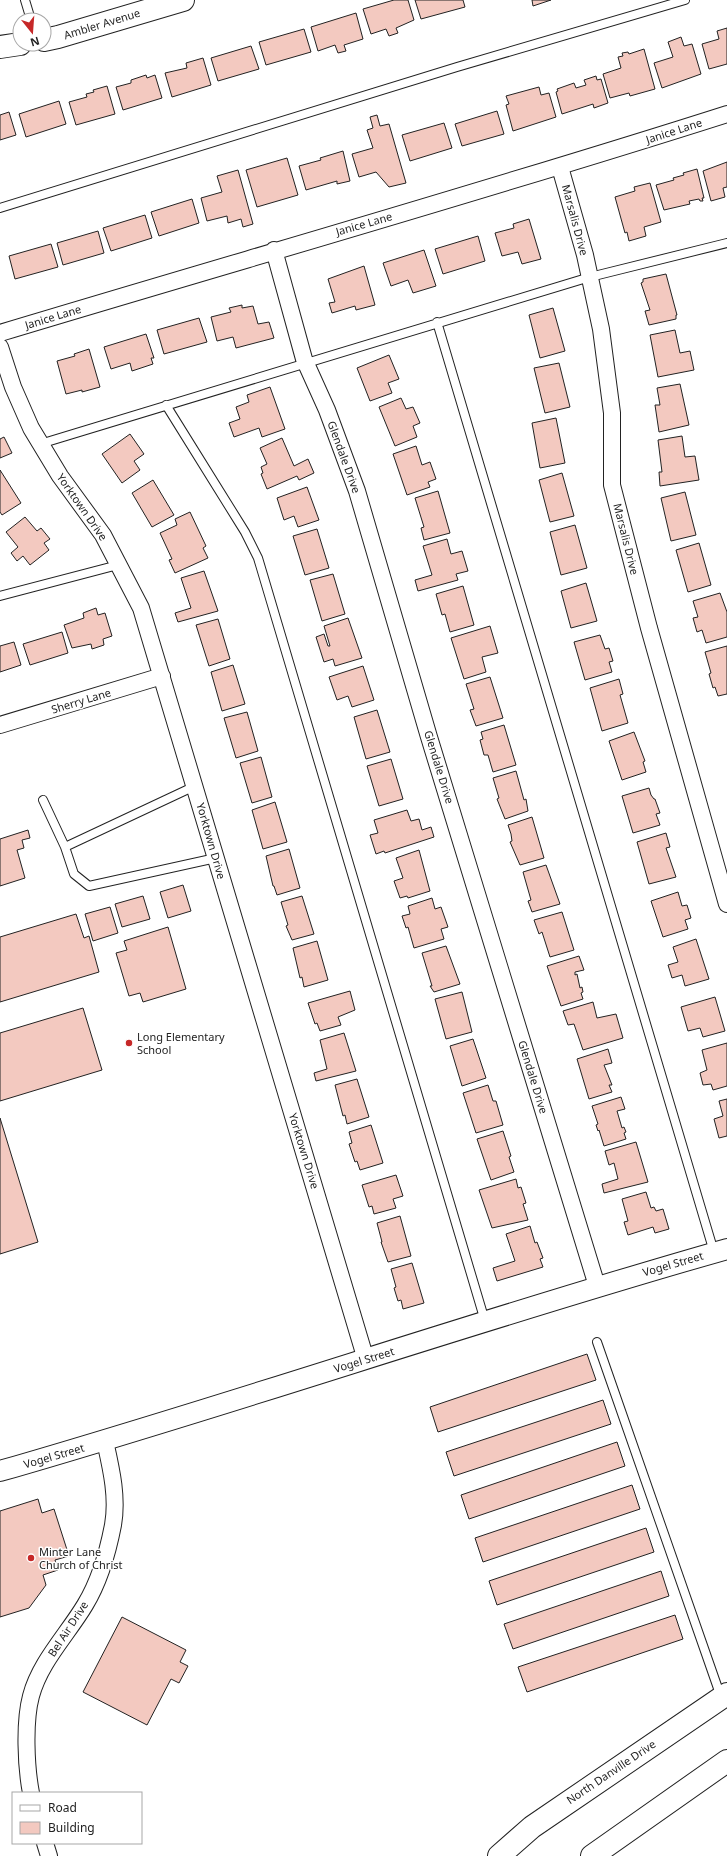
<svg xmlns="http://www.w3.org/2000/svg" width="727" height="1856" viewBox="0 0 727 1856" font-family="'Noto Sans',sans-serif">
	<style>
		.building { fill: #f3c9c0; stroke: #222 }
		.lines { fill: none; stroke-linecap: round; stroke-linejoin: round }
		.service-casing { stroke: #222; stroke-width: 10 }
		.minor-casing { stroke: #222; stroke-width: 18 }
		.tertiary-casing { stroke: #222; stroke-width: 22 }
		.secondary-casing { stroke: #222; stroke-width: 24 }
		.motorway-casing { stroke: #222; stroke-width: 24 }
		.service { stroke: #fff; stroke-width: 8 }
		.minor { stroke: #fff; stroke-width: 16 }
		.tertiary { stroke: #fff; stroke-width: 20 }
		.secondary { stroke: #fff; stroke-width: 22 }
		.motorway { stroke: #fff; stroke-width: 22 }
		.poi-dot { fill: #c62828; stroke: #fff; stroke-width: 1.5 }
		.labels { text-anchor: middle; stroke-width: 3; stroke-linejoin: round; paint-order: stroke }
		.street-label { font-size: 11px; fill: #222; stroke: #fff }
		.poi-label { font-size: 11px; fill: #222; stroke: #fff; text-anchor: start }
	</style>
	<rect width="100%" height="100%" fill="#fff"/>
	<path class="building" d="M394 0H408L414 20 396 28 398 33 389 36 386 29 371 34 363 9Z
		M415 0H463L465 7 421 19Z
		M532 0H551L533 6Z
		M356 13 363 39 344 45 346 51 338 53 335 45 318 51 311 27Z
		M727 28V64L709 69 702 44 719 39 717 31Z
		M304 29 311 52 266 65 259 42Z
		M681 37 684 46 692 44 701 74 662 88 654 63 673 57 668 42Z
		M251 46 259 69 218 81 211 58Z
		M644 49 655 89 630 96 629 93 610 98 603 74 621 68 618 57 623 56 622 53 628 52 629 54Z
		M203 58 211 85 172 97 165 73 187 68 186 63Z
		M146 75 147 78 155 75 162 98 123 110 116 87 131 83V80Z
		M596 76 597 80 601 79 608 103 594 108 593 104 562 114 556 92 558 91 557 89 574 83 576 88 586 85 584 80Z
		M107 86 115 114 76 125 69 102 87 97 86 94 94 92 93 90Z
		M539 87 541 95 549 93 556 117 513 131 506 105 509 104 506 96Z
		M59 101 66 124 26 137 19 114Z
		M497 111 504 134 462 146 455 124Z
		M9 112 16 135 0 140V115Z
		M377 115 380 126 389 124 406 183 389 187 376 172 359 177 352 154 373 148 367 130 373 128 370 117Z
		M444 123 452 148 410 161 402 135Z
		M343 151 350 181 337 184V181L306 190 299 166 321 160 320 158Z
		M287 158 298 195 257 207 246 170Z
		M727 162V187L723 188 725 197 711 201 703 171Z
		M697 169 704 198H702L703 201H700L699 199 689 201 690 204 664 210 656 185 674 180 673 178 684 175 683 173Z
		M238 170 253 224 243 227 241 219 228 223 227 216 207 221 201 198 222 192 217 176Z
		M650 183 661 222 644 227 646 236 629 241 627 232 625 233 615 197 635 191 634 187Z
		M192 199 199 223 159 236 151 212Z
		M145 215 152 238 111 251 103 228Z
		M529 219 541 259 522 264 518 252 502 256 495 233 514 228 513 224Z
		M98 231 104 253 63 265 57 243Z
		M478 236 485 261 443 274 435 249Z
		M51 244 58 267 15 279 9 256Z
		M424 250 436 286 413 293 408 280 391 286 383 263Z
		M364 266 375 305 356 310 355 306 332 313 329 303 335 302 328 279Z
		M666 274 677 315H676V319L649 325 645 311 650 310 641 283 643 282V279Z
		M242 305V308L253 306 258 324 269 322 274 338 236 348 233 337 217 341 211 317 231 312 229 308Z
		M553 308 565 351 540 358 529 315Z
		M199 318 207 342 164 354 157 330Z
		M675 330 680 353 690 351 694 370 658 377 650 335Z
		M146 334 154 358H151L153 364 132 371 130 363 111 369 104 347Z
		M89 349 100 387 82 392V390L66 394 57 361 75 356 74 354Z
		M389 355 399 379 388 383 392 393 370 401 357 368Z
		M559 363 570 407 545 413 534 368Z
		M680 384 689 425 659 432 655 405H660L657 388Z
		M270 387 285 429 262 437 259 428 234 437 229 423 240 419 236 407 249 402 247 395Z
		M401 398 406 409 413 407 420 423 413 426 417 437 395 446 379 407Z
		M556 418 565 463 540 468 532 423Z
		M130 434 144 454 134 461 140 470 122 483 102 454Z
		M682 436 685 457 695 456 699 480 660 486 659 472H662L658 440Z
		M4 437 12 453 0 458V439Z
		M282 438 294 466 308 459 314 473 299 480 297 476 267 489 261 474 263 473 261 467 267 464 260 448Z
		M416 446 422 465 430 462 436 479 428 482 430 487 407 495 393 454Z
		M0 470 21 503 2 515 0 512Z
		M562 473 574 516 550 522 539 480Z
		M153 480 174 515 152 527 132 493Z
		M307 487 319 520 298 527 294 516 284 520 277 498Z
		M438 491 450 533 424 540 421 528 424 527 415 498Z
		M685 492 696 535 671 541 661 498Z
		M190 512 206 546 203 548 208 558 175 573 169 560 172 559 160 533 177 525 175 519Z
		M25 517 37 531 41 528 50 539 44 543 49 550 30 565 23 556 17 561 11 553 18 547 6 532Z
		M575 525 587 568 561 575 550 532Z
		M317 529 329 568 305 575 293 536Z
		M447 539 451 554 462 551 468 571 456 574 458 580 418 591 415 580 432 575 423 546Z
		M699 543 711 585 688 592 676 550Z
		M204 571 218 611 178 622 175 613 191 608 181 578Z
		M333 574 345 614 322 621 310 580Z
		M586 583 597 621 571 628 561 591Z
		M463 586 474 625 450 632 445 614 442 615 436 594Z
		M720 593 727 612V637L706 643 702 630 697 632 693 618 698 617 693 601Z
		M96 608 98 615 105 613 112 636 103 639 104 645 92 649 91 644 72 648 64 625 84 618 83 613Z
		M348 618 362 658 335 666 333 659 324 662 316 637 324 634 328 646H330L324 626Z
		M218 619 230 659 209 666 196 625Z
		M490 626 498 653 482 657 486 672 464 679 451 638Z
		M62 632 68 653 30 665 23 644Z
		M600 635 605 649 609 648 613 661 609 662 612 672 585 680 574 642Z
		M14 642 21 665 0 672V646Z
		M727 646V694L718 696 715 687 713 688 709 674 711 673 705 652Z
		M233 665 245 704 222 711 211 672Z
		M363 666 374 700 352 707 348 696 337 700 329 677Z
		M490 677 503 718 476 726 470 710 474 709 466 684Z
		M619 679 623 694 620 695 628 723 602 731 590 688Z
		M377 710 390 752 366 759 354 717Z
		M247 712 258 751 236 758 224 718Z
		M504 725 516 765 493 772 488 755H484L480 740 483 739 481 732Z
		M634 732 645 761 643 762 646 772 622 780 609 741Z
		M261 757 272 797 252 803 240 763Z
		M391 759 403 799 379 806 367 766Z
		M516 771 524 800 526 799 528 811 505 819 497 799 499 798 493 778Z
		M649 788 651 795 654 799H655L660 813 656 814 660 825 633 833 622 796Z
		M275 802 287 842 263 849 252 810Z
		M407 810 411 821 419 819 422 830 431 827 434 837 385 853 384 851 376 854 370 835 378 833 374 820Z
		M532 817 544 858 520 865 510 842 512 841 511 834 508 825Z
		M28 830 30 838 22 840 24 848 17 850 25 878 0 886V839Z
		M666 833 670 847 666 848 676 877 649 884 637 842Z
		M289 849 300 888 277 895 274 886H273L266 856Z
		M419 850 430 891 408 898 407 896 400 898 394 881 403 878 396 858Z
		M546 865 560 904 532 912 528 901 531 900 523 872Z
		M183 885 191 911 168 918 160 892Z
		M678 892 682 906 687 905 691 918 685 920 688 929 663 937 651 901Z
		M143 896 150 919 122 927 115 904Z
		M302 896 314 934 292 940 286 926 288 925 281 902Z
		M432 898 435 909 441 907 448 927 441 929 444 939 414 948 408 927 406 928 402 916 410 914 408 906Z
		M110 907 118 933 93 941 85 914Z
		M562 912 574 950 550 957 542 932 539 934 534 920Z
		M76 914 84 938 89 936 99 972 0 1002V937Z
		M168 927 186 989 143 1002 140 993 129 996 116 953 127 950 124 941Z
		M696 939 709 979 685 986 682 975 672 978 668 965 678 962 673 947Z
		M317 941 328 980 304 987 302 977 300 978 293 948Z
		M446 946 460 984 434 992 430 986H432L422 953Z
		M579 956 584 970 575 972V975L577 974 580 988 582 987 583 992 581 993 583 999 561 1006 547 966Z
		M350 991 355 1010 338 1017 341 1025 320 1031 317 1023 315 1024 308 1003Z
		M462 992 472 1032 446 1039 435 999Z
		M715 997 725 1031 703 1037 700 1028 688 1031 681 1007Z
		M593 1002 597 1018 616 1014 623 1038 583 1050 574 1024 568 1025 563 1011Z
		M83 1008 102 1070 0 1101V1033Z
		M344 1033 356 1071 316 1081 314 1073 327 1069 320 1040Z
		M473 1039 486 1078 462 1086 450 1046Z
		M727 1043V1086L713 1090 711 1084 703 1085 700 1073 707 1070 702 1050Z
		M608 1049 612 1063 604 1065 612 1085H609L612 1092 589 1099 577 1059Z
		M357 1079 369 1117 347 1124 345 1115 343 1116 335 1085Z
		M488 1085 493 1101H496L503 1125 476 1133 463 1093Z
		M621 1097 625 1109 617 1111 622 1128 624 1127 626 1132 624 1133 626 1139 604 1146 599 1130 598 1131 596 1125 598 1124 592 1106Z
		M727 1099V1136L719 1138 714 1119 723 1116 719 1101Z
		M0 1118 38 1242 0 1254Z
		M371 1125 383 1163 360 1170 357 1161 355 1162 349 1144 352 1143 349 1132Z
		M503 1131 511 1156 509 1157 514 1172 491 1180 477 1139Z
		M636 1142 648 1182 604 1193 602 1184 618 1179 614 1163 609 1165 605 1151Z
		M396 1175 403 1196 393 1199 396 1208 374 1214 372 1206 369 1207 362 1185Z
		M516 1179 518 1188 521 1187 526 1203 523 1204 528 1220 492 1228 479 1190Z
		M646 1192 651 1208 654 1207 656 1211 663 1209 669 1229 655 1233 653 1227 628 1235 624 1222 628 1221 622 1199Z
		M400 1216 411 1256 388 1262 381 1242H382L377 1223Z
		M530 1226 535 1243 537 1242 543 1258 540 1259 543 1267 497 1281 493 1268 515 1261 506 1234Z
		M412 1263 424 1303 403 1309 401 1300 398 1301 394 1288 396 1287 391 1269Z
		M587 1354 596 1380 438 1432 430 1407Z
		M603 1400 611 1424 454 1476 446 1452Z
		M617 1442 625 1466 469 1519 461 1495Z
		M632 1485 640 1509 483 1562 475 1538Z
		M38 1499 42 1513 54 1509 69 1556 55 1560 58 1570 43 1575 46 1585 29 1608 0 1617V1511Z
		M646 1528 654 1552 497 1605 489 1581Z
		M661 1571 669 1596 513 1649 504 1624Z
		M675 1615 683 1639 527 1692 518 1667Z
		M122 1617 186 1650 180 1662 188 1666 179 1683 171 1679 147 1725 83 1692Z"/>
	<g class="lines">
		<defs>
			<path id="service" d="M25 0 31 20
				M0 208 457 67 685 0
				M437 322 714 1252
				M166 405 245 532 258 558 485 1321
				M40 444 590 277 727 243
				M0 596 118 565
				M195 786 65 847 74 874 89 886 216 858
				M43 800 65 847
				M597 1342 721 1697"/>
			<path id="minor" d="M560 167 585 255 601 329 612 413V485L649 628 727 904
				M274 250 304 359 327 410 357 491 429 737 597 1286
				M0 333C242 260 486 191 727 114
				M0 347 13 387 31 428 60 476 103 535 141 608 366 1360
				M0 725 162 676
				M31 1793C26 1767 24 1722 31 1696 40 1662 67 1635 85 1605 99 1582 108 1551 113 1525 118 1497 111 1468 105 1441
				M45 1843 49 1856"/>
			<path id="tertiary" d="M0 1471C244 1401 483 1318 727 1249"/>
			<path id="secondary" d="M44 40 58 37 183 0
				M0 47 20 44
				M499 1856 532 1827 727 1694"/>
			<path id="motorway" d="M592 1856 727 1761"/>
		</defs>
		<use href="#service" class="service-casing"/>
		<use href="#minor" class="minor-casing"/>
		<use href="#tertiary" class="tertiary-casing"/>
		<use href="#secondary" class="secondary-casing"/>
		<use href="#motorway" class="motorway-casing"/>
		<use href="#service" class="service"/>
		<use href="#minor" class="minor"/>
		<use href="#tertiary" class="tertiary"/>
		<use href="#secondary" class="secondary"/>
		<use href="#motorway" class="motorway"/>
	</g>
	<g class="poi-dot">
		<circle cx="129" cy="1043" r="4"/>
		<circle cx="31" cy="1558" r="4"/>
	</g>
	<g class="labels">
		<g class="street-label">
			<text transform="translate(102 24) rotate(-17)" y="4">Ambler Avenue</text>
			<text transform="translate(674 131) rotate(-18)" y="4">Janice Lane</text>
			<text transform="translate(575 220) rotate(75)" y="4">Marsalis Drive</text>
			<text transform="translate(364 224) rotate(-16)" y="4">Janice Lane</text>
			<text transform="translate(53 317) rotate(-17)" y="4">Janice Lane</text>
			<text transform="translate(344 457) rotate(70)" y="4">Glendale Drive</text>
			<text transform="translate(82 507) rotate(55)" y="4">Yorktown Drive</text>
			<text transform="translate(626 539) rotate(76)" y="4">Marsalis Drive</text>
			<text transform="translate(81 701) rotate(-17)" y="4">Sherry Lane</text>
			<text transform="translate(439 767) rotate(73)" y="4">Glendale Drive</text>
			<text transform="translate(211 841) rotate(74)" y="4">Yorktown Drive</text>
			<text transform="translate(533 1077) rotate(73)" y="4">Glendale Drive</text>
			<text transform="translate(304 1151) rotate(73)" y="4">Yorktown Drive</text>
			<text transform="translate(673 1264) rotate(-16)" y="4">Vogel Street</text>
			<text transform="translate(364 1360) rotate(-17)" y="4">Vogel Street</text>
			<text transform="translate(54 1456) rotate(-16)" y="4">Vogel Street</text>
			<text transform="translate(68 1629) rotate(-57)" y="4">Bel Air Drive</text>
			<text transform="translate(611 1772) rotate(-34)" y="4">North Danville Drive</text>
		</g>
		<g class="poi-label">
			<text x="137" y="1041">Long Elementary<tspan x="137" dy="13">School</tspan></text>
			<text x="39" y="1556">Minter Lane<tspan x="39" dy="13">Church of Christ</tspan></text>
		</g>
	</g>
	<rect x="12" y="1792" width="130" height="52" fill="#ffffff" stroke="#a7a7a7"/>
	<rect x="20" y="1805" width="20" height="6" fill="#ffffff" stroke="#a7a7a7"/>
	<text x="48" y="1812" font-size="12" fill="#222222">Road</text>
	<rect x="20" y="1822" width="20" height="12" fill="#f3c9c0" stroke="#a7a7a7"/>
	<text x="48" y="1832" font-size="12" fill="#222222">Building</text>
	<g transform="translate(32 32) rotate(163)"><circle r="19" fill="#ffffff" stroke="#a7a7a7"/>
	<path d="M0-3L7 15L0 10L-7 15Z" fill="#c62828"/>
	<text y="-6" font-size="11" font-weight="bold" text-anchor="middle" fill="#222222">N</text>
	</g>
</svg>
